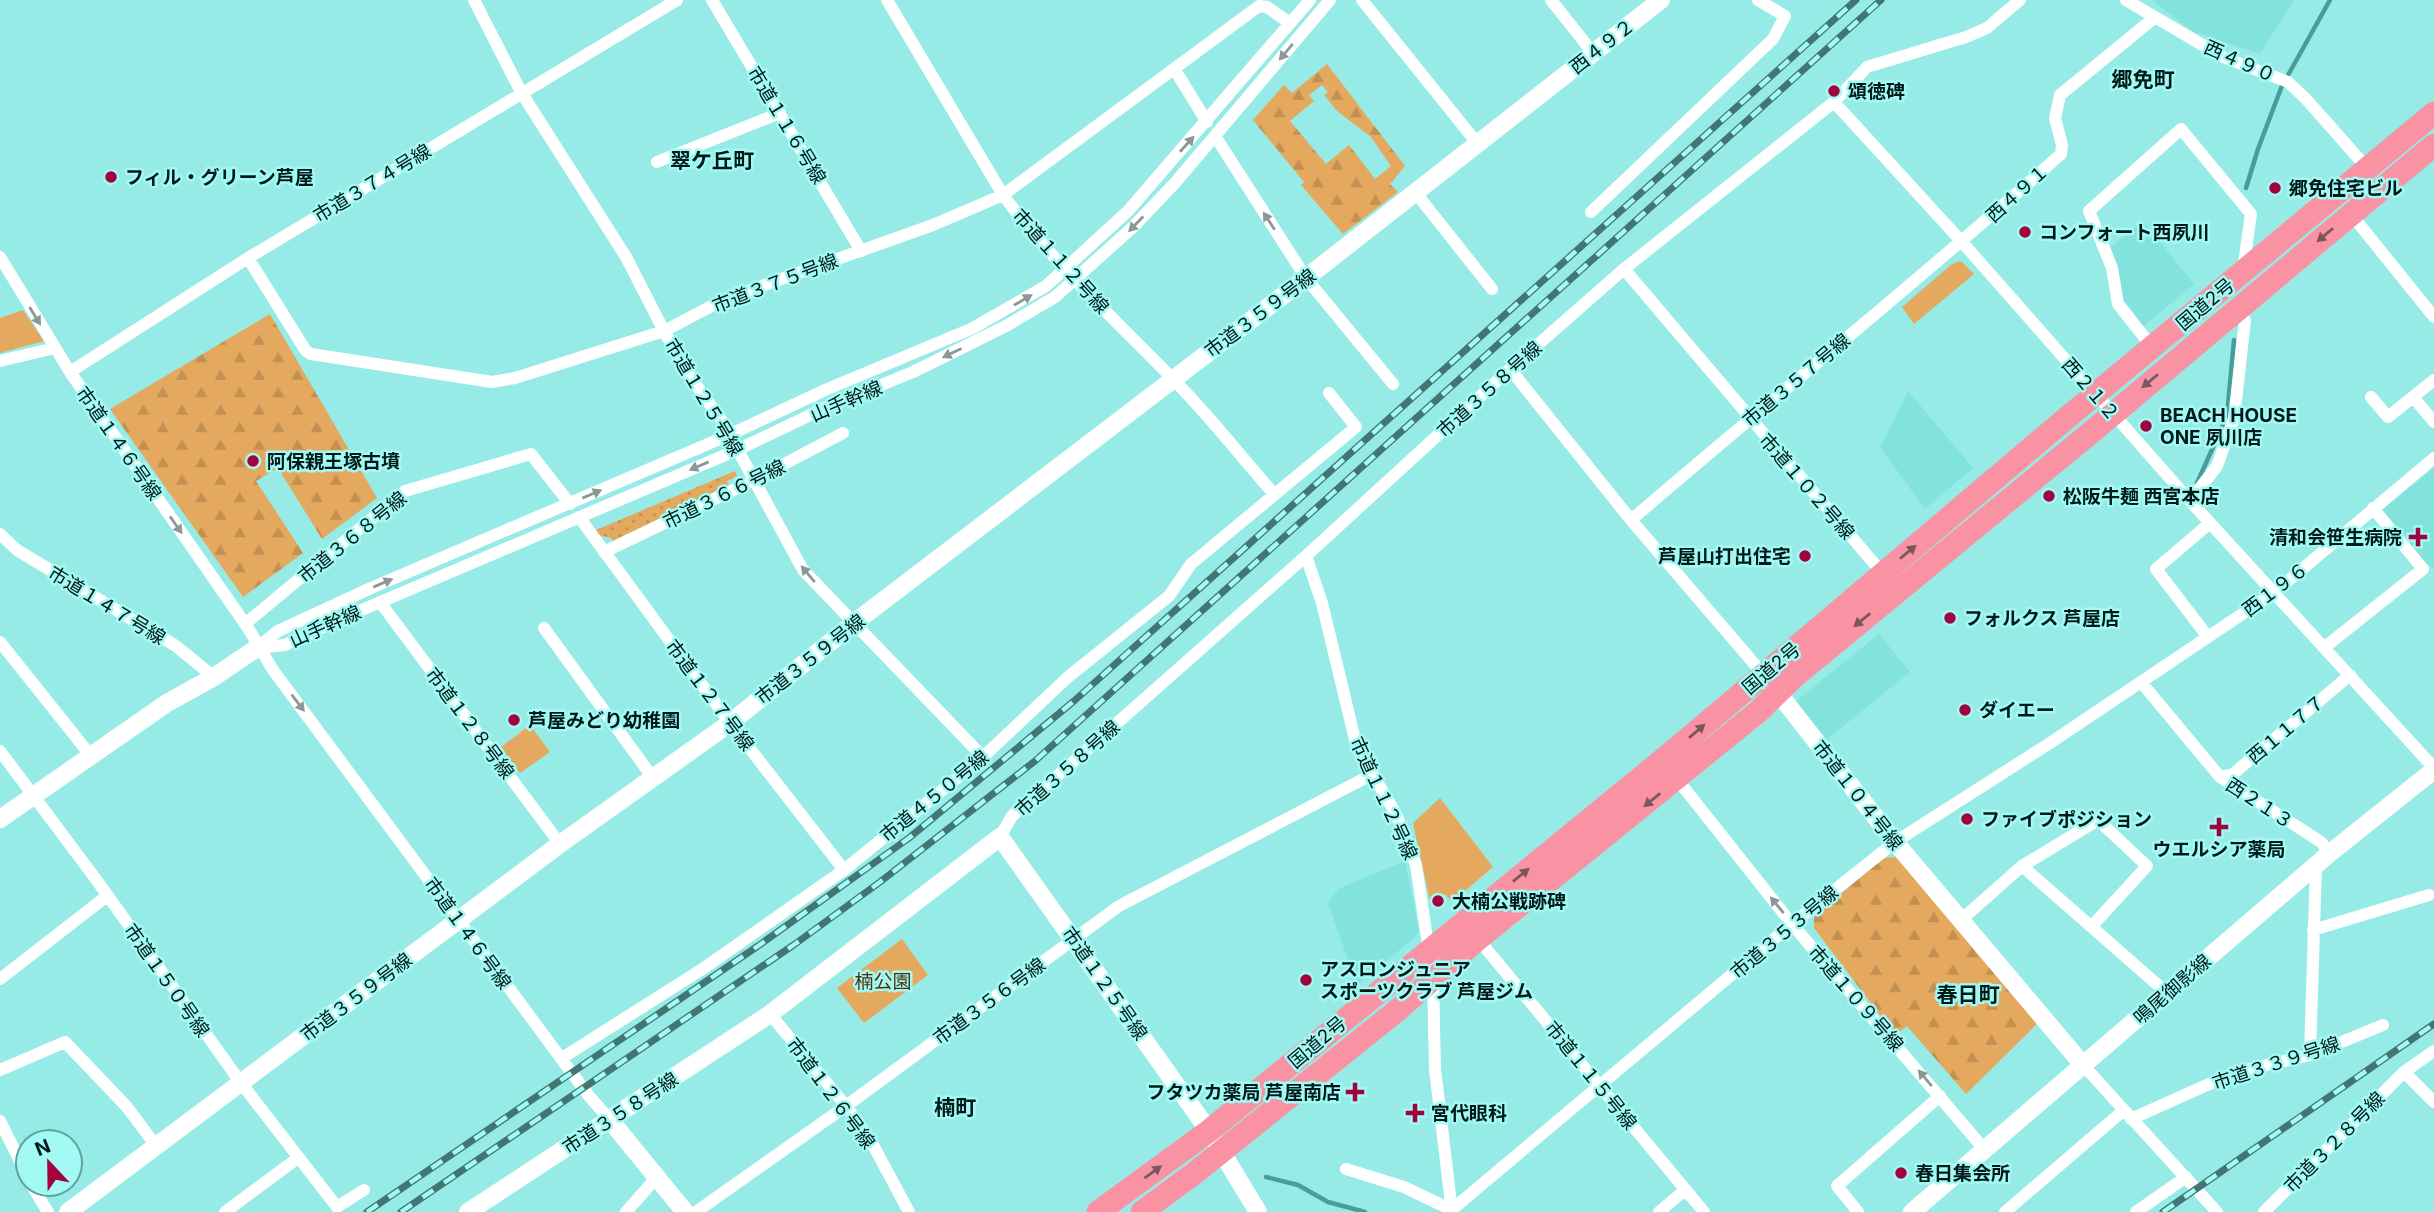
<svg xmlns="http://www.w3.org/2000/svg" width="2434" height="1212" viewBox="0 0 2434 1212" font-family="Inter,'Noto Sans JP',sans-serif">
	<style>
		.built { fill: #81e3dc }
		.green { fill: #e4a85e }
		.forest { fill: url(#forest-firs); fill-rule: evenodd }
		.garden { fill: url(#garden-dots) }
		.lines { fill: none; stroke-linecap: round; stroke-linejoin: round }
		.stream { stroke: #479e99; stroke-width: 4.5 }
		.street { stroke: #fff; stroke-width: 12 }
		.secondary { stroke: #fff; stroke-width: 18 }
		.highway { stroke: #f993a3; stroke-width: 23 }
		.rail-casing { stroke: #427673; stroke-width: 7 }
		.rail { stroke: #a3f9f3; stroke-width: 4.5; stroke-dasharray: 13; stroke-linecap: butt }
		.oneway { fill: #8c9898 }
		.oneway2 { fill: #7c565e }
		.poi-dot { fill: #a1033f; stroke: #a3f9f3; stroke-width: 2.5 }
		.labels { text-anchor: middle; stroke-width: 5; stroke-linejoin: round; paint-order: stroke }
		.street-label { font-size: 19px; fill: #001a19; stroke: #a3f9f3 }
		.poi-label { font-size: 19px; font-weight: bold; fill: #001a19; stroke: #a3f9f3; text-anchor: start }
		.park-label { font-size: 19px; fill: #4e3107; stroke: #a3f9f3 }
		.neighbourhood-label { font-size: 21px; font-weight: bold; fill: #001a19; stroke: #a3f9f3 }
	</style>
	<defs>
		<pattern id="forest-firs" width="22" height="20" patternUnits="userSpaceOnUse" patternTransform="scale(1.75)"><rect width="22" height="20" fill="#e4a85e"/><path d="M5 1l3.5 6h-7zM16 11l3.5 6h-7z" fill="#c29051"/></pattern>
		<pattern id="garden-dots" width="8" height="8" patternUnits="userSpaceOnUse" patternTransform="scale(1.75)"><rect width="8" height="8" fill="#e4a85e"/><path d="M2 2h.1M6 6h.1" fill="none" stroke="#c29051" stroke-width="1.8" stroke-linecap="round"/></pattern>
	</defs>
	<rect width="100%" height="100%" fill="#96ebe6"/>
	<path class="built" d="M2152 0H2294L2260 54 2192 31Z
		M2143 221 2194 284 2144 326 2122 297 2116 262 2111 247Z
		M1908 391 1973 468 1925 509 1880 447Z
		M2434 468V567L2424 563 2381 511Z
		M1879 634 1910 672 1826 740 1795 702Z
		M1405 861 1419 932 1413 939 1357 985 1328 903 1338 889Z"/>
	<path class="green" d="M1961 261 1974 274 1914 324 1902 307 1952 264Z
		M23 310 44 341 0 353V318Z
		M530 725 550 752 520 773 501 747Z
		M1440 798 1493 867 1452 902 1446 895 1441 894 1430 901 1413 823Z
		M902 939 928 975 864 1023 837 988Z"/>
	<path class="forest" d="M1327 64 1405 166 1390 184 1398 192 1343 234 1301 185 1304 182 1253 120 1284 85 1292 93ZM1322 85 1328 92 1324 95 1337 111 1371 137 1391 166 1375 179 1349 145 1326 164 1290 121 1314 101 1309 95Z
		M270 314 377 498 322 539 278 468 256 481 303 553 243 597 110 409Z
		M1896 857 2038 1023 1966 1094 1907 1026 1895 1035 1814 928V917L1883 858Z"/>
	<path class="garden" d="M735 471 737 476 727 481 728 485 613 541 611 538 599 535 596 530Z"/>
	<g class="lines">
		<path class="stream" d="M2287 77 2330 0
			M2246 188 2258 149 2283 83
			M2197 483 2227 416 2234 340
			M1266 1177 1298 1185 1328 1202 1365 1212"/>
		<path class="street" d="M474 0 521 92 626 257 664 331 691 378 722 421 803 570 983 757
			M712 0 861 251
			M887 0 1003 195C1053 262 1112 317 1170 376 1207 413 1239 454 1273 493
			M1362 0 1477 143
			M1551 0 1593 53
			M2126 0 2223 57 2288 82 2306 99 2368 169
			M1175 70 1207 122
			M1834 102 1962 242 2190 501 2434 768
			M1215 136 1306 278 1393 384
			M657 162 780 113
			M1415 192 1492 289
			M1591 212 1773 39 1785 16 1758 0
			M2351 214 2434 317
			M0 257 70 372 248 628 273 670 589 1096 610 1120
			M248 258 306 351 311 354 492 382 515 378 664 331 725 299 933 225 1003 195 1259 6 1267 7 1290 23
			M1624 269 1883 574
			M2152 347 2118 304 2112 268 2089 211 2181 129 2251 214 2243 270
			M0 361 55 348
			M1510 369 1631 520 1763 674
			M70 372 248 258 677 0
			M2371 397 2388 417 2434 380
			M2413 397 2434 422
			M2190 501 2217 466 2234 418 2245 320
			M579 517 730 723 844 870
			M1631 520C1774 397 1921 279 2061 154L2062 145 2055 118 2060 95 2154 18
			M0 534 17 550 176 646 214 677
			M604 552 754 480 843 433
			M1306 556 1322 603 1357 748 1396 814 1416 865 1433 978 1435 1069 1452 1212
			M380 602 560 844
			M245 624 405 491 531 454 570 504
			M544 628 653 778
			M2208 637 2156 569 2210 523
			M0 642 91 756
			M258 647 278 631 371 588 729 435 825 390 971 329 1046 286 1128 211 1310 0
			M2325 647 2423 569 2373 508
			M257 648 285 645 336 621 737 450 825 408 913 372 1006 326 1055 297 1133 227 1174 184 1330 0
			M2141 682 2220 777 2321 842 2330 853
			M0 751 98 882 241 1083 337 1207 364 1190
			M2220 777 2233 774 2350 675
			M1677 779 1792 924 1984 1149
			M1000 837 1012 816 1306 556 1510 369 1624 269 1834 102 1867 67 1966 37 1987 28 2020 0
			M2022 866 2167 993
			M1961 920 2022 866 2098 820 2147 866 2092 926
			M2313 930 2429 895
			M1478 939 1704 1212
			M0 979 107 896
			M770 1014 846 1106 872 1143 909 1212
			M2310 1055 2316 866
			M562 1058 704 968 844 870 983 757 1068 677 1169 596 1191 564 1356 427 1329 393
			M2083 1065 2217 1212
			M0 1070 65 1042 127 1107 156 1146
			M2404 1072 2434 1102
			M2131 1119 2236 1072 2310 1055 2383 1025
			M0 1121 28 1177
			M1346 1169 1404 1187 1452 1210
			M31 1184 48 1212
			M225 1212 298 1158
			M626 1212 657 1177
			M696 1212 846 1106 1119 906 1371 775
			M1449 1212 1792 924 1895 842 2050 743 2275 592 2434 458
			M1659 1212 1685 1190
			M1858 1212 1837 1186 1940 1096
			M2005 1212 2124 1110
			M2136 1212 2186 1177
			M2264 1212 2404 1072 2434 1051"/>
		<path class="secondary" d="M1772 685 1895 842 2083 1065
			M0 819 167 703 214 677 257 648
			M610 1120 685 1212
			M68 1212 560 844 730 723 854 623 1306 278 1661 0
			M468 1212 770 1014 1000 837 1209 1131 1258 1212
			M1912 1212 2330 853 2434 770"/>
		<path class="highway" d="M1098 1212 1209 1131 1677 748 2069 416 2434 113
			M1142 1212 1196 1172 1399 1009 1478 939 1759 711 1796 675 2094 430 2434 145"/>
		<defs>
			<path id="rail" d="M367 1212 758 946 909 838 1074 701 1856 0
				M401 1212 795 944 880 882 1035 761 1881 0
				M2163 1212 2434 1024"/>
		</defs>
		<use href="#rail" class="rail-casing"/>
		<use href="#rail" class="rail"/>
	</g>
	<defs><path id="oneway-solid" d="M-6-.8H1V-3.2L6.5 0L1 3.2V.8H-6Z" transform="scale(1.75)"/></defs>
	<g class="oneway">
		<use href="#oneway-solid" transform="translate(1286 52) rotate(130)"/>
		<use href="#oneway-solid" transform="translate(1187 144) rotate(-48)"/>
		<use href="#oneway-solid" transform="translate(1269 221) rotate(-123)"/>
		<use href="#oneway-solid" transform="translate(1136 224) rotate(134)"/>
		<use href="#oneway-solid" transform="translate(1023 300) rotate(-30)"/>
		<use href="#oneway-solid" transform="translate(35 316) rotate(58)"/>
		<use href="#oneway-solid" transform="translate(952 353) rotate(154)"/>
		<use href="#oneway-solid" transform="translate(699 466) rotate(157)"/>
		<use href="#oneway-solid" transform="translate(592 494) rotate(-23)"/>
		<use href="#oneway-solid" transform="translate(176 525) rotate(55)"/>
		<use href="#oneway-solid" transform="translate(808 574) rotate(-130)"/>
		<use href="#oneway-solid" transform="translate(383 583) rotate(-23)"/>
		<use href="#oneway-solid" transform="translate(298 703) rotate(53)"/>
		<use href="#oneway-solid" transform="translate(1777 905) rotate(-129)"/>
		<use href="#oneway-solid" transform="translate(1925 1078) rotate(-130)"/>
	</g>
	<g class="oneway2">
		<use href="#oneway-solid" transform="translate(2325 235) rotate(140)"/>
		<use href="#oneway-solid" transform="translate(2150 381) rotate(140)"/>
		<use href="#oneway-solid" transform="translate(1908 552) rotate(-40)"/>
		<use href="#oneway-solid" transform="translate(1862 620) rotate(141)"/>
		<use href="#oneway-solid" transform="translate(1697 731) rotate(-41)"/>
		<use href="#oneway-solid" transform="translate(1652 800) rotate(141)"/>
		<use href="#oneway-solid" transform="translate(1521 875) rotate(-39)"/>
		<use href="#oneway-solid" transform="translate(1153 1172) rotate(-36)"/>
	</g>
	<g class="poi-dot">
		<circle cx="1834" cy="91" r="7"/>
		<circle cx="111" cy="177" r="7"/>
		<circle cx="2275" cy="188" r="7"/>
		<circle cx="2025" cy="232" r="7"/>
		<circle cx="2146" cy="426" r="7"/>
		<circle cx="253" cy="461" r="7"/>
		<circle cx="2049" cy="496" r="7"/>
		<path d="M2414.5 526.5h7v7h7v7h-7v7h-7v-7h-7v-7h7z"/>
		<circle cx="1805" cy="556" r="7"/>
		<circle cx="1950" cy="618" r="7"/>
		<circle cx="1965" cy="710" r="7"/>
		<circle cx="514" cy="720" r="7"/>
		<circle cx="1967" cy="819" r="7"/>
		<path d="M2215.5 816.5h7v7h7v7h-7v7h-7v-7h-7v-7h7z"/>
		<circle cx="1438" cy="901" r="7"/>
		<circle cx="1306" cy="980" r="7"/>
		<path d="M1351.5 1081.5h7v7h7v7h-7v7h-7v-7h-7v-7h7z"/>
		<path d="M1411.5 1102.5h7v7h7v7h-7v7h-7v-7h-7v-7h7z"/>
		<circle cx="1901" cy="1173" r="7"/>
	</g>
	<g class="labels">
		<g class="street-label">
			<text transform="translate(1602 46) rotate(-38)" y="7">西４９２</text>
			<text transform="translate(2240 61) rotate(24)" y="7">西４９０</text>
			<text transform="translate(787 125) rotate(59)" y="7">市道１１６号線</text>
			<text transform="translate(372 183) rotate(-31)" y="7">市道３７４号線</text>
			<text transform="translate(2017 193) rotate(-42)" y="7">西４９１</text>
			<text transform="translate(1061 261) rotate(48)" y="7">市道１１２号線</text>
			<text transform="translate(775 283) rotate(-21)" y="7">市道３７５号線</text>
			<text transform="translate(2205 304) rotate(-40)" y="7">国道2号</text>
			<text transform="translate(1260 313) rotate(-37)" y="7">市道３５９号線</text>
			<text transform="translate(1796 380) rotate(-40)" y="7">市道３５７号線</text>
			<text transform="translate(1489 389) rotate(-42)" y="7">市道３５８号線</text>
			<text transform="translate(2091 389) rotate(49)" y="7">西２１２</text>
			<text transform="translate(704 397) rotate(59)" y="7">市道１２５号線</text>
			<text transform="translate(846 401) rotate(-23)" y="7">山手幹線</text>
			<text transform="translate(119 443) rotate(55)" y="7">市道１４６号線</text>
			<text transform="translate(1807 486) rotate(49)" y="7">市道１０２号線</text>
			<text transform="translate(724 494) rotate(-26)" y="7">市道３６６号線</text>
			<text transform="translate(352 537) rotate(-39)" y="7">市道３６８号線</text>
			<text transform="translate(2275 589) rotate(-37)" y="7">西１９６</text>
			<text transform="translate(107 605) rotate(31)" y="7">市道１４７号線</text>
			<text transform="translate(325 626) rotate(-24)" y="7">山手幹線</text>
			<text transform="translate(810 659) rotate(-38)" y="7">市道３５９号線</text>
			<text transform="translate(1771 668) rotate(-40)" y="7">国道2号</text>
			<text transform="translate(710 695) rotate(53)" y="7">市道１２７号線</text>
			<text transform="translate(470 723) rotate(53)" y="7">市道１２８号線</text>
			<text transform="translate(2286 729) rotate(-40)" y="7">西１１７７</text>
			<text transform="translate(1067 768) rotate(-42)" y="7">市道３５８号線</text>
			<text transform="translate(1858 795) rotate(52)" y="7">市道１０４号線</text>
			<text transform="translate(934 796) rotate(-39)" y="7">市道４５０号線</text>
			<text transform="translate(1384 798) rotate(65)" y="7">市道１１２号線</text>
			<text transform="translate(2260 803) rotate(33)" y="7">西２１３</text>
			<text transform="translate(1784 932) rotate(-40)" y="7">市道３５３号線</text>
			<text transform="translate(468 933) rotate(54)" y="7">市道１４６号線</text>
			<text transform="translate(167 980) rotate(55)" y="7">市道１５０号線</text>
			<text transform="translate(1105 983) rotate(55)" y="7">市道１２５号線</text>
			<text transform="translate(2172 989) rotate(-41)" y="7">鳴尾御影線</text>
			<text transform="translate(356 997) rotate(-37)" y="7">市道３５９号線</text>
			<text transform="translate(1856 998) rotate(49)" y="7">市道１０９号線</text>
			<text transform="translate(989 1001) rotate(-36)" y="7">市道３５６号線</text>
			<text transform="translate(1317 1042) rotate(-40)" y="7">国道2号</text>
			<text transform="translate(2276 1063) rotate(-18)" y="7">市道３３９号線</text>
			<text transform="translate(1591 1075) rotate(51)" y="7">市道１１５号線</text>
			<text transform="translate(831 1093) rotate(53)" y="7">市道１２６号線</text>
			<text transform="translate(620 1113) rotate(-33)" y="7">市道３５８号線</text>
			<text transform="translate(2334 1142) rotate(-45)" y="7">市道３２８号線</text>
		</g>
		<g class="poi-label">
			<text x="1848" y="98">頌徳碑</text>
			<text x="125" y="184">フィル・グリーン芦屋</text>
			<text x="2289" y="195">郷免住宅ビル</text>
			<text x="2039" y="239">コンフォート西夙川</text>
			<text x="2160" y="422">BEACH HOUSE<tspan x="2160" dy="22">ONE 夙川店</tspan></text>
			<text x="267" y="468">阿保親王塚古墳</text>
			<text x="2063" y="503">松阪牛麺 西宮本店</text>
			<text x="2402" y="544" text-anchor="end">清和会笹生病院</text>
			<text x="1791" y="563" text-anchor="end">芦屋山打出住宅</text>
			<text x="1964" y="625">フォルクス 芦屋店</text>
			<text x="1979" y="717">ダイエー</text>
			<text x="528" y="727">芦屋みどり幼稚園</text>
			<text x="1981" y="826">ファイブポジション</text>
			<text x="2219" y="856" text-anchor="middle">ウエルシア薬局</text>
			<text x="1452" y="908">大楠公戦跡碑</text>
			<text x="1320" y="976">アスロンジュニア<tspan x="1320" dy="22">スポーツクラブ 芦屋ジム</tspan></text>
			<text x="1341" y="1099" text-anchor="end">フタツカ薬局 芦屋南店</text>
			<text x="1431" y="1120">宮代眼科</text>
			<text x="1915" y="1180">春日集会所</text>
		</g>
		<g class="park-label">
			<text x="883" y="988">楠公園</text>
		</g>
		<g class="neighbourhood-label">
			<text x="2143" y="87">郷免町</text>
			<text x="712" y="168">翠ケ丘町</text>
			<text x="1968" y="1002">春日町</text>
			<text x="955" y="1115">楠町</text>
		</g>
	</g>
	<g transform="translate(49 1163) rotate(338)"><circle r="33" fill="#a3f9f3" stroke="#62a09c" stroke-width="2"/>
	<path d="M0-5L12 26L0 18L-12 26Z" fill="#a1033f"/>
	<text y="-10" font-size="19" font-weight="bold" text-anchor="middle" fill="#001a19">N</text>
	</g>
</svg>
